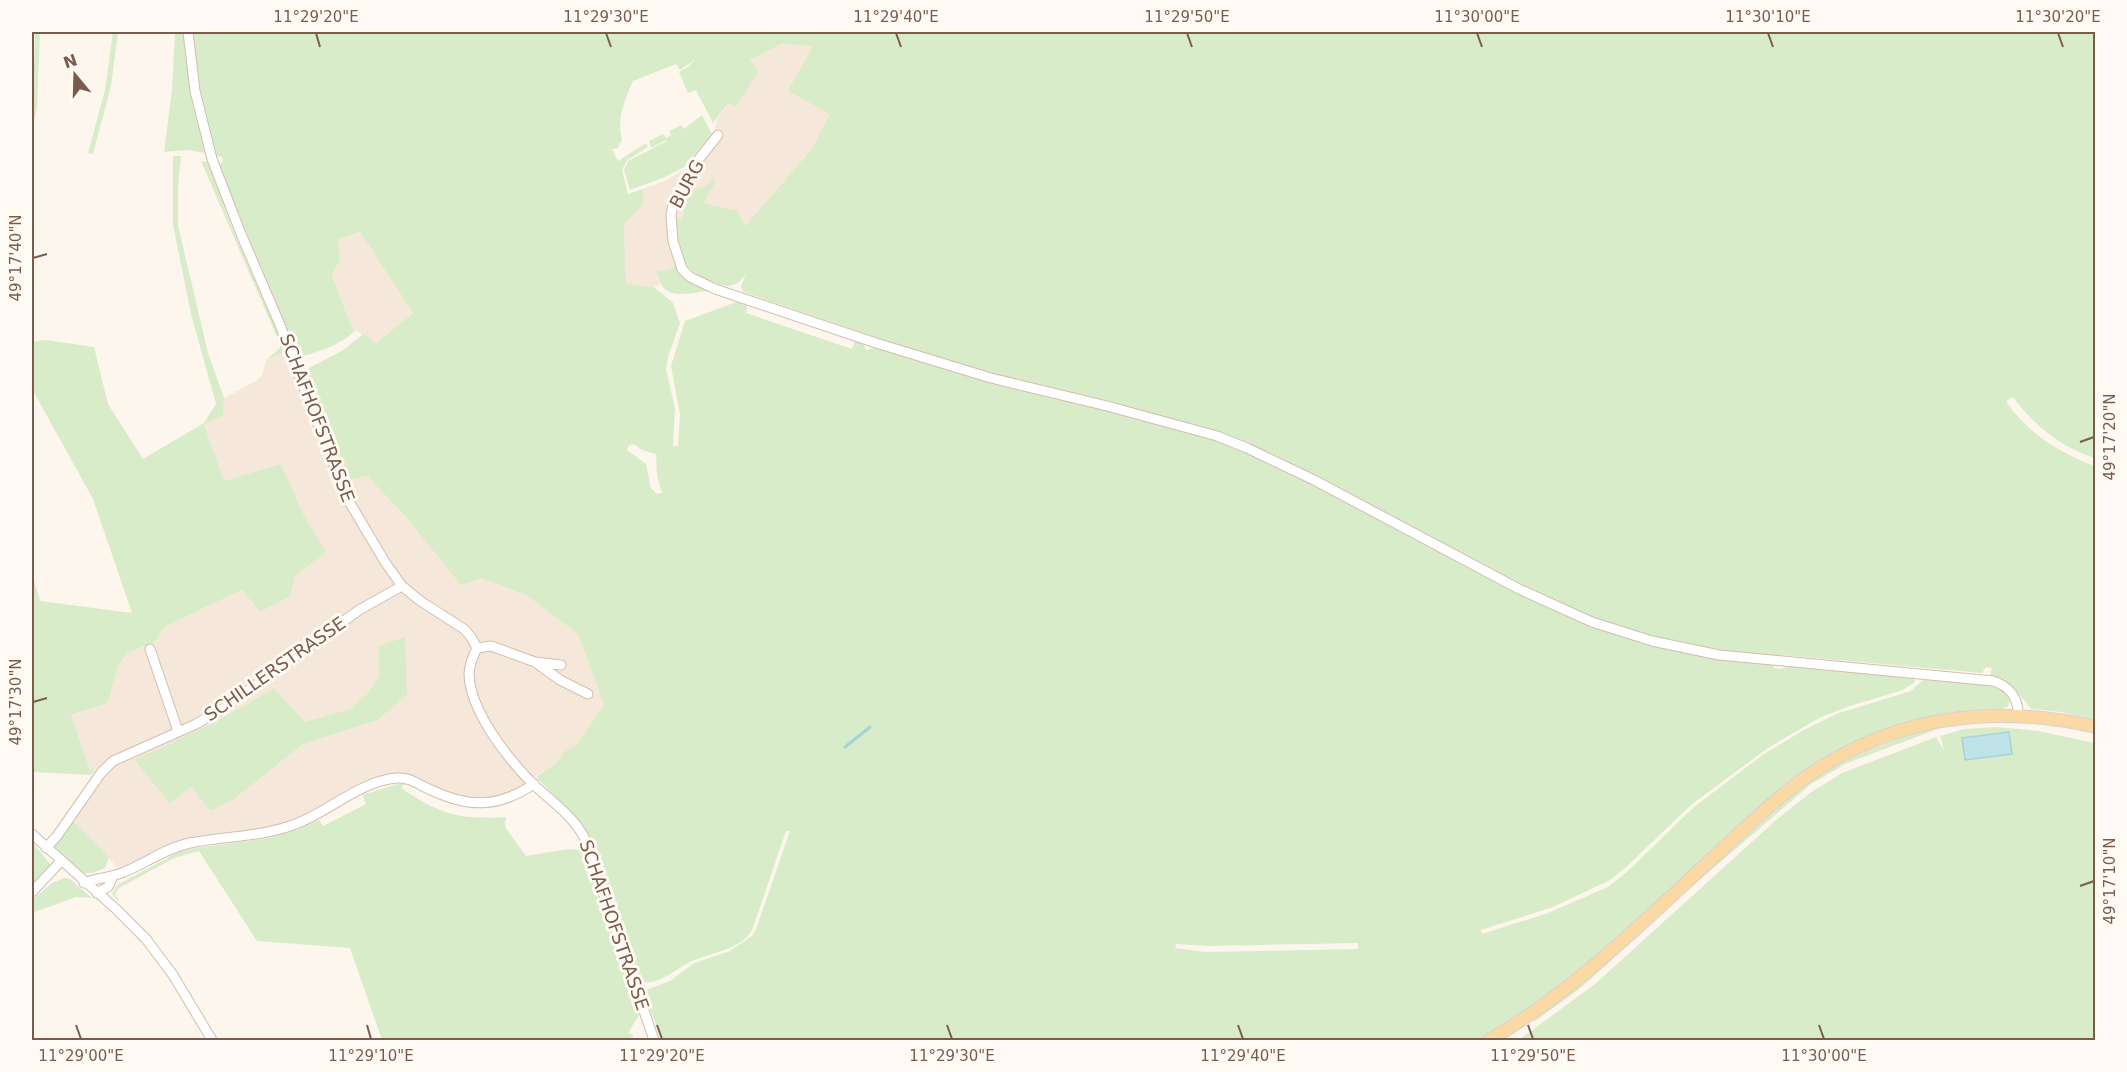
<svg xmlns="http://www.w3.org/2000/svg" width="2127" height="1072" viewBox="0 0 2127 1072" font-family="'DejaVu Sans',sans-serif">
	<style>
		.residential { fill: #f5e8da; fill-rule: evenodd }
		.green { fill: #d8ecc9; fill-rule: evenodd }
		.water { fill: #bfe3e8; stroke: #a5d3da; stroke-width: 1.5 }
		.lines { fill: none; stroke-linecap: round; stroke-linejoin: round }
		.stream { stroke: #a5d3da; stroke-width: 3 }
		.minor-casing { stroke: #d1beb0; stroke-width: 11 }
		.major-casing { stroke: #dad1cd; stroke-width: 14 }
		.minor { stroke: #fff; stroke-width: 9 }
		.major { stroke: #fbd9a5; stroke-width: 12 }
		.ticks { fill: none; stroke: #7a5c4d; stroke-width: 2 }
		.labels { text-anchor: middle; stroke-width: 6; stroke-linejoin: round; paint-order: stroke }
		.street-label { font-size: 18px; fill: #7a5c4d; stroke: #fffaf3 }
		.neatline { fill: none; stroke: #7a5c4d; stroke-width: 2 }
		.ticks-label { font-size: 15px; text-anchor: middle; fill: #7a5c4d }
	</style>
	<rect width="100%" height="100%" fill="#fdf6ec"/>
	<path class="residential" d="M781 44 813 46 831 114 811 150 745 226 672 254 676 265 657 277 660 284 654 287 626 284 624 224 644 204 643 189 664 181 686 169 714 134 717 120 728 103 736 107 750 60Z
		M360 232 413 313 376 343 352 328 332 274 340 260 338 239Z
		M286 352 338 484 367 476 406 517 481 578 526 595 578 634 604 705 577 744 565 751 555 764 517 788 503 795 476 799 463 798 446 792 409 774H392L354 787 311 812 278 826 256 831 179 840 123 866H116L73 821 109 772 90 770 71 715 108 703 118 665 128 653 154 642 166 626 242 590 260 612 295 576 325 552 304 516 224 482 204 423 223 416 224 398 256 381 262 375 266 360ZM379 646 407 695 378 720 303 744 233 800 210 811 191 787 171 804 134 759 182 739 241 709 274 688 305 722 352 708 367 694 379 676Z"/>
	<path class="green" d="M35 32H40L37 106 32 131Z
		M113 32H118L111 86 93 154 88 153 105 90Z
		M175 32H183L191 98 205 153 188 150 164 152 172 90Z
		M192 32H2095V458C2062 448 2033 425 2013 397L2006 401C2027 433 2060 453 2095 466V720L2061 712 2031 709C2020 694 2009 681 1990 675L1992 668 1986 667 1982 673 1782 655 1773 664 1774 668 1780 669 1790 666 1914 678 1915 682 1903 690 1850 706 1819 718 1768 748 1691 805 1625 868 1610 880 1553 907 1481 930 1482 934 1548 913 1608 887 1628 871 1694 807 1764 754 1804 730 1836 714 1911 691 1925 678C1946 680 2006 677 2010 703L2007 707 2001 709C1935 711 1894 724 1834 753L1603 952 1546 997 1480 1040H662L643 991 670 981 694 963 730 951 752 936 756 929 790 831H786L753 928C743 950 711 952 692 961 674 969 662 985 640 982L588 833 581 823 536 777 555 764 565 751 577 744 604 705 578 634 526 595 481 578 461 585 406 517 367 476 343 482 309 389 312 387 307 369 342 351 363 334 376 343 413 313 360 232 338 239 340 260 332 275 352 328 355 330C344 343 320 352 303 356L296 352 219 166 223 161 222 157 216 156C203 112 197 77 192 32ZM781 44 813 46 788 91 830 114 811 150 745 226 737 211 703 203 716 181 713 179 708 185 684 194 676 206 685 213 681 219 674 216C678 246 675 265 706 279 713 282 720 285 728 286L736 284 746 275 741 286 743 292 879 338 877 347 866 350 863 343 856 339 852 349 746 313 748 303 739 301 685 321 671 366 680 414 678 446H673L675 409 666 369 668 357 680 323 673 303 654 287 626 284 624 224 644 204 643 189 628 194 622 170 627 160 648 147 646 143 618 161 612 149 618 148 622 140C617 117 624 102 633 81L676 64 680 70 696 59 688 67 679 72 688 93 696 90 713 123 728 103 736 107 758 72 750 60ZM634 444 642 450 656 454 657 475 662 493 657 494 651 488 646 464 627 450 629 445ZM1358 943V949L1205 952 1175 948 1176 944 1209 946Z
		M702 115 712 134 684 167 665 177 630 190 624 170 628 161 667 141 666 140 651 148 649 141 663 134 666 138 671 135 669 131 681 125 684 129Z
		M173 156H181L178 185V225L208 353 224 398 223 416 204 424 224 481 281 464 304 516 326 552 295 576 290 596 260 612 242 590 166 626 154 642 128 653 118 665 108 703 71 715 90 770H96L91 775 32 772V573L40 601 132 613 93 499 32 389V342L45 340 94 347 108 404 143 459 204 423 216 404 191 314 173 225Z
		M201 161 208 162 232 228 286 352 266 360 280 348V344Z
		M676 265 679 271 706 288V291C684 295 660 300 657 271L668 270Z
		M405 637 407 695 378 720 303 744 233 800 210 811 191 787 170 804 134 759C183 739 229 716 274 688L305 722 352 708 367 694 379 676V646Z
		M1997 727 2038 731 2095 743V1040H1519L1595 984 1775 821 1810 793 1842 773 1936 737 1944 750 1940 736 1964 729Z
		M1931 729 1935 730 1845 764 1811 784 1696 883C1703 869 1723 856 1736 845 1759 824 1783 801 1809 782 1846 757 1888 741 1931 729Z
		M398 784H405L401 788C439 814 459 820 506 817L505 827 526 856 568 849 581 850 639 1015 628 1033 634 1035 630 1040H382L350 948 257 941 199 851 174 858 119 888 115 894 120 903 112 894 117 885 179 852 195 848 269 838 299 829 319 820 323 826 366 804 362 795Z
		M73 821 109 857 105 868 93 873H84L54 848Z
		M32 842 51 865 32 887Z
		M64 878 70 879 92 898 76 897 32 913V900L52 883Z
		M1610 959H1613L1578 990 1535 1021H1533Z"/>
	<path class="water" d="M2009 732 2012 754 1965 760 1962 738Z"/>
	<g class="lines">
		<path class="stream" d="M845 747 870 727"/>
		<defs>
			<path id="minor" d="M188 32 195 91 212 159 241 234 280 325 344 493 385 562 402 586 419 600 464 629 471 637 477 648C473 656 469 665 469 674 470 711 508 759 533 784 551 801 572 815 584 837L654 1040
				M718 135 695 164 685 188 673 204 671 216 673 241 682 269 690 277 715 289 876 343 991 378 1107 406 1217 436 1247 448 1314 480 1519 589 1592 622 1652 641 1719 655 1993 681C2009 686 2019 698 2018 716
				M477 648 491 646 535 662 561 665
				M150 649 178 731
				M535 662 560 680 588 694
				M32 834 116 909 146 939 173 975 212 1040
				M46 848 57 836 101 773 113 761 194 725 223 709 359 610 402 586
				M84 883C98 877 111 878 124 872 146 863 166 848 190 843 225 836 260 837 293 825 328 813 359 781 397 778 410 777 419 785 431 790 469 808 498 808 534 784
				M32 892 61 861
				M97 893 108 887 113 876"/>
			<path id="major" d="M1489 1040C1575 991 1644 921 1717 854 1755 819 1794 780 1840 756 1920 713 2008 707 2096 727"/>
		</defs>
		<use href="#minor" class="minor-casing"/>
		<use href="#major" class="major-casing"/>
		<use href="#minor" class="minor"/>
		<use href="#major" class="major"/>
	</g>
	<path class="ticks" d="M316 33 320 47M606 33 611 47M896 33 901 47M1187 33 1192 47M1477 33 1482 47M1768 33 1773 47M2058 33 2063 47M33 258 47 254M2080 442 2094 437M33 702 47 698M2080 886 2094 881M76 1025 81 1039M367 1025 371 1039M657 1025 662 1039M947 1025 952 1039M1238 1025 1243 1039M1528 1025 1533 1039M1819 1025 1824 1039"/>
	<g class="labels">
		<g class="street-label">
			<text transform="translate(687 184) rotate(-62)" y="6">BURG</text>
			<text transform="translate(317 418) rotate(69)" y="6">SCHAFHOFSTRASSE</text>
			<text transform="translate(275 669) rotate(-35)" y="6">SCHILLERSTRASSE</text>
			<text transform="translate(614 925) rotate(71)" y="6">SCHAFHOFSTRASSE</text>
		</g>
	</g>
	<rect width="2127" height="1072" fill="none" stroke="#fffaf3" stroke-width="66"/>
	<g transform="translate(75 75) rotate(341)" stroke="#fffaf3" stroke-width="4.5" paint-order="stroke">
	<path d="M0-4.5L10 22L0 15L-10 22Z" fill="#7a5c4d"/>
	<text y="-9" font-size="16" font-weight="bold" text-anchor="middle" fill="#7a5c4d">N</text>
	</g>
	<rect x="33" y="33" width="2061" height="1006" class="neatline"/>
	<g class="ticks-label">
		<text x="316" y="22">11°29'20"E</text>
		<text x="606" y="22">11°29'30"E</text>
		<text x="896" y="22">11°29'40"E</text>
		<text x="1187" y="22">11°29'50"E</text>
		<text x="1477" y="22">11°30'00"E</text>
		<text x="1768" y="22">11°30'10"E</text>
		<text x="2058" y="22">11°30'20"E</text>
		<text transform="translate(16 258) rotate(-90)" y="5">49°17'40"N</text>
		<text transform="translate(2110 437) rotate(-90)" y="5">49°17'20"N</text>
		<text transform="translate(16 702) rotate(-90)" y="5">49°17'30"N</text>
		<text transform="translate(2110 881) rotate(-90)" y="5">49°17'10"N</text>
		<text x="81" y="1061">11°29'00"E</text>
		<text x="371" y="1061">11°29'10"E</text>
		<text x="662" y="1061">11°29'20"E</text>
		<text x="952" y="1061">11°29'30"E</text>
		<text x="1243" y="1061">11°29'40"E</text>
		<text x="1533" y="1061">11°29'50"E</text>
		<text x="1824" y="1061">11°30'00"E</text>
	</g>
</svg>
